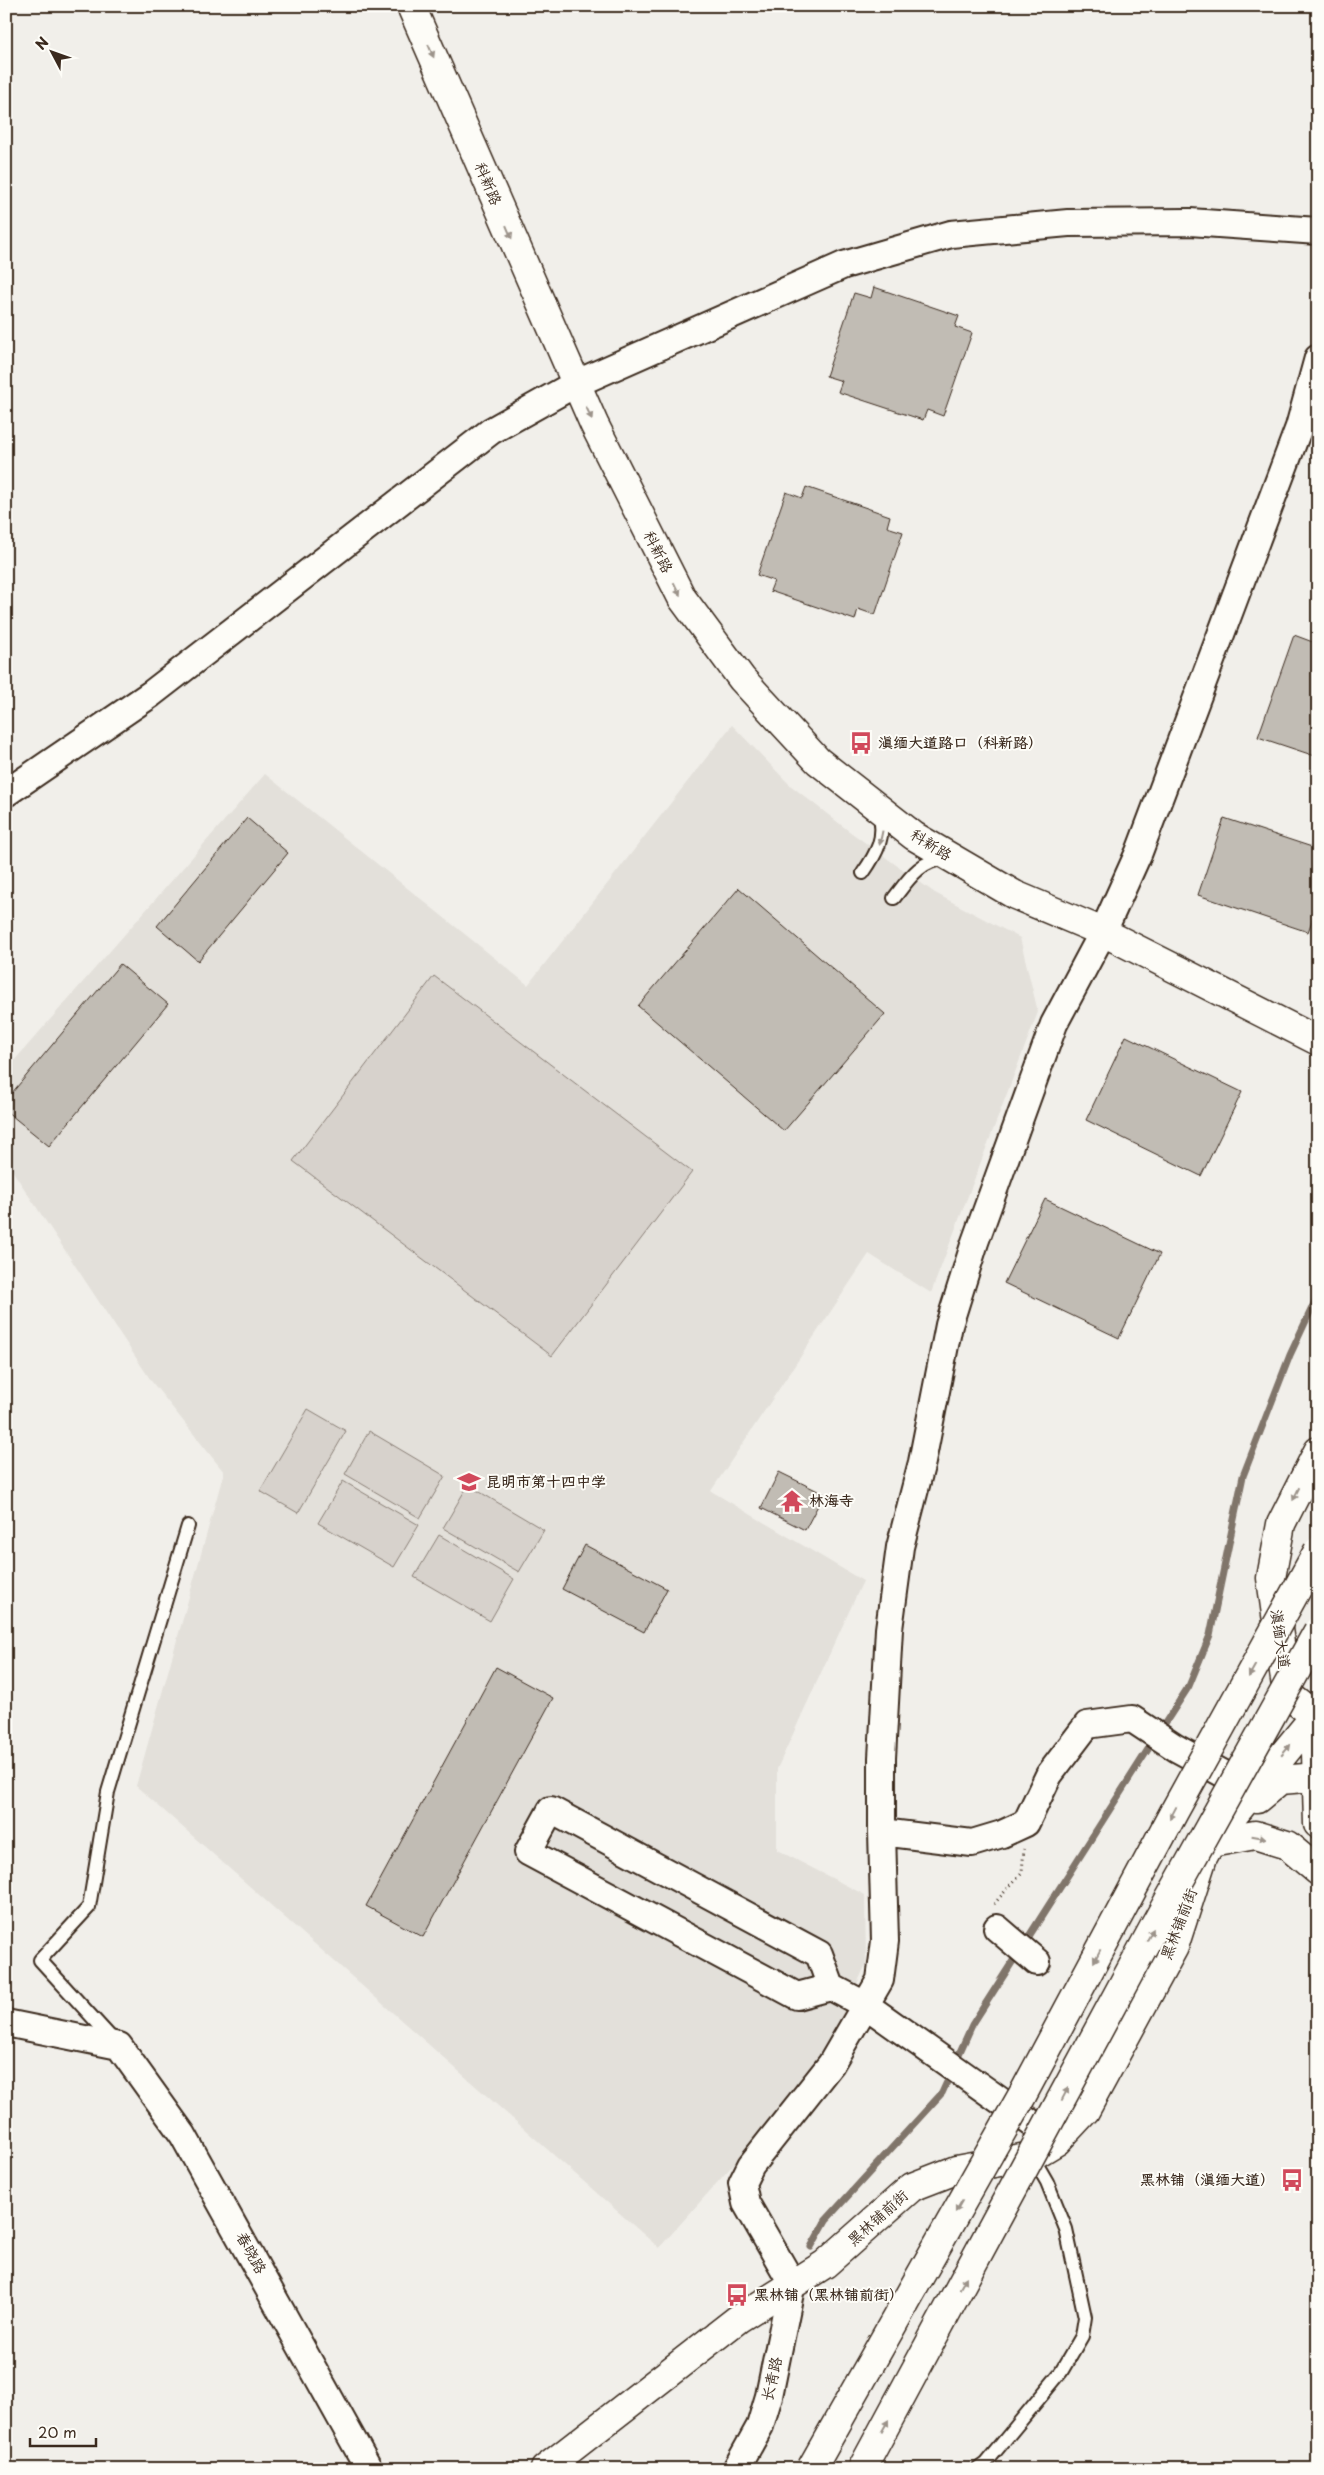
<svg xmlns="http://www.w3.org/2000/svg" width="1324" height="2475" viewBox="0 0 1324 2475" font-family="'Playpen Sans','LXGW WenKai TC',sans-serif">
	<style>
		.built { fill: #e3e0da }
		.green { fill: #d7d2cc; stroke: #897e75 }
		.lines { fill: none; stroke-linecap: round; stroke-linejoin: round }
		.stream { stroke: #80746b; stroke-width: 7 }
		.building { fill: #c1bcb4; stroke: #3b2a1e }
		.lane-casing { stroke: #3b2a1e; stroke-width: 16 }
		.street-casing { stroke: #3b2a1e; stroke-width: 30 }
		.secondary-casing { stroke: #3b2a1e; stroke-width: 31 }
		.primary-casing { stroke: #3b2a1e; stroke-width: 31 }
		.path { stroke: #3b2a1e; stroke-width: 3; stroke-dasharray: 1 4; stroke-linecap: butt }
		.lane { stroke: #fdfcf7; stroke-width: 12 }
		.street { stroke: #fdfcf7; stroke-width: 26 }
		.secondary { stroke: #fdfcf7; stroke-width: 28 }
		.primary { stroke: #fdfcf7; stroke-width: 28 }
		.highway-bridge-casing { stroke: #3b2a1e; stroke-width: 31; stroke-linecap: butt }
		.highway-bridge { stroke: #fdfcf7; stroke-width: 28 }
		.oneway { fill: #9c938a }
		.labels { text-anchor: middle; stroke-width: 4; stroke-linejoin: round; paint-order: stroke }
		.street-label { font-size: 15px; fill: #3b2a1e; stroke: #fdfcf7 }
		.poi-label { font-size: 15px; font-weight: bold; fill: #3b2a1e; stroke: #fdfcf7; text-anchor: start }
	</style>
	<rect width="100%" height="100%" fill="#f1efea"/>
	<filter id="ink" filterUnits="userSpaceOnUse"><feTurbulence type="fractalNoise" baseFrequency=".02" numOctaves="2"/><feDisplacementMap in="SourceGraphic" scale="10" xChannelSelector="R" yChannelSelector="G"/><feConvolveMatrix kernelMatrix="1 2 1 2 8 2 1 2 1" color-interpolation-filters="sRGB"/></filter>
	<g filter="url(#ink)">
		<path class="built" d="M732 725 790 785 849 831 935 893 1020 938 1038 1012 931 1293 869 1254 711 1491 863 1581 777 1769V1850L865 1895 866 1964 838 2026 812 2076 659 2248 136 1786 224 1472 152 1382 6 1161V1070L265 774 528 985Z"/>
		<path class="green" d="M434 976 692 1172 552 1356 293 1161Z
			M308 1409 346 1431 298 1513 260 1491Z
			M369 1431 445 1476 420 1518 345 1474Z
			M343 1481 419 1525 394 1567 318 1523Z
			M468 1485 544 1530 519 1572 443 1528Z
			M439 1535 514 1579 490 1621 414 1577Z"/>
		<g class="lines">
			<path class="stream" d="M1160 1731 1189 1686 1210 1635 1243 1476 1290 1355 1318 1295
				M1024 1944 1154 1740
				M955 2063 972 2025 1018 1953
				M811 2247 826 2220 942 2093 951 2073"/>
		</g>
		<path class="building" d="M874 287 959 316 955 327 972 333 943 416 927 410 923 420 838 392 842 381 826 376 854 293 871 298Z
			M806 487 890 516 887 527 903 532 875 615 858 609 855 620 770 591 774 581 757 575 786 492 802 498Z
			M1294 635 1318 644V757L1258 737Z
			M247 818 288 853 198 961 157 926Z
			M1224 818 1318 849V904L1308 932 1198 895Z
			M739 888 885 1014 784 1131 638 1006Z
			M120 964 168 1004 49 1146 6 1111V1100Z
			M1126 1036 1242 1092 1201 1176 1086 1120Z
			M1045 1199 1160 1254 1119 1338 1004 1283Z
			M779 1472 824 1494 805 1530 761 1508Z
			M585 1545 667 1589 644 1632 562 1589Z
			M496 1667 553 1698 423 1937 366 1906Z"/>
		<g class="lines">
			<defs>
				<path id="lane" d="M863 873C877 853 886 837 879 813
					M894 898C908 880 921 859 945 859
					M115 2042 40 1960 89 1907 108 1792 188 1526
					M978 2469 985 2464 1061 2372 1082 2336 1085 2317 1066 2229 1047 2182 1032 2156"/>
				<path id="street" d="M6 793 151 694 491 431 575 384 844 265 951 234 1068 223 1190 222 1318 231
					M551 1810 819 1954 831 1987 797 1996 528 1852Z
					M882 1832 972 1843 1002 1834 1026 1823 1049 1775 1087 1725 1132 1719 1176 1748 1244 1785
					M997 1928 1037 1962
					M831 1987 867 2006 1057 2141
					M6 2023 119 2046 183 2135 369 2469
					M736 2469 760 2426 769 2396 792 2283 746 2203 742 2183 751 2165 831 2064 880 1980 885 1941 882 1832V1758L889 1629 900 1547 922 1462 949 1325 975 1242 1054 1024 1103 932 1139 852 1299 427 1318 358"/>
				<path id="secondary" d="M411 6 594 424 682 598 742 679 818 761 914 836 1015 895 1103 932 1318 1041
					M1257 1799 1280 1780 1318 1777
					M1211 1843 1318 1712
					M1211 1843 1255 1835 1287 1845 1318 1871
					M545 2469 738 2319 825 2264 912 2187 956 2170 1032 2156 1057 2141 1085 2111 1174 1947 1203 1857 1209 1846"/>
				<path id="primary" d="M1318 1451 1281 1524 1271 1578 1287 1694 1315 1716 1318 1824"/>
			</defs>
			<use href="#lane" class="lane-casing"/>
			<use href="#street" class="street-casing"/>
			<use href="#secondary" class="secondary-casing"/>
			<use href="#primary" class="primary-casing"/>
			<path class="path" d="M994 1904 1022 1872 1024 1849"/>
			<use href="#lane" class="lane"/>
			<use href="#street" class="street"/>
			<use href="#secondary" class="secondary"/>
			<use href="#primary" class="primary"/>
			<defs>
				<path id="highway-bridge" d="M811 2469 1023 2094 1174 1812 1318 1551
					M862 2469 1154 1927 1318 1631"/>
			</defs>
			<use href="#highway-bridge" class="highway-bridge-casing"/>
			<use href="#highway-bridge" class="highway-bridge"/>
		</g>
		<defs><path id="oneway-solid" d="M-6-.8H1V-3.2L6.5 0L1 3.2V.8H-6Z" transform="scale(1.25)"/></defs>
		<g class="oneway">
			<use href="#oneway-solid" transform="translate(431 51) rotate(67)"/>
			<use href="#oneway-solid" transform="translate(509 232) rotate(67)"/>
			<use href="#oneway-solid" transform="translate(589 413) rotate(65)"/>
			<use href="#oneway-solid" transform="translate(677 589) rotate(63)"/>
			<use href="#oneway-solid" transform="translate(881 838) rotate(102)"/>
			<use href="#oneway-solid" transform="translate(1296 1494) rotate(116)"/>
			<use href="#oneway-solid" transform="translate(1252 1671) rotate(119)"/>
			<use href="#oneway-solid" transform="translate(1286 1750) rotate(-50)"/>
			<use href="#oneway-solid" transform="translate(1173 1813) rotate(118)"/>
			<use href="#oneway-solid" transform="translate(1259 1837) rotate(10)"/>
			<use href="#oneway-solid" transform="translate(1150 1935) rotate(-62)"/>
			<use href="#oneway-solid" transform="translate(1097 1956) rotate(118)"/>
			<use href="#oneway-solid" transform="translate(1065 2094) rotate(-62)"/>
			<use href="#oneway-solid" transform="translate(959 2206) rotate(120)"/>
			<use href="#oneway-solid" transform="translate(963 2283) rotate(-61)"/>
			<use href="#oneway-solid" transform="translate(885 2426) rotate(-61)"/>
		</g>
	</g>
	<defs>
		<symbol id="bus-bare" viewBox="-9 -9 18 18"><path d="M-5-6H5V4H4V6H2V4H-2V6H-4V4H-5ZM-3.5-4V0h7V-4ZM-3.5 1.2v1.5H-2V1.2ZM2 1.2v1.5H3.5V1.2Z" fill="#d1495b" stroke="#fdfcf7" stroke-width="2.5" paint-order="stroke"/></symbol>
		<symbol id="school-bare" viewBox="-9 -9 18 18"><path d="M0-5L7-2L0 1L-7-2ZM-4 1L0 2.5L4 1V4Q0 6-4 4Z" fill="#d1495b" stroke="#fdfcf7" stroke-width="2.5" paint-order="stroke"/></symbol>
		<symbol id="temple-bare" viewBox="-9 -9 18 18"><path d="M0-6L5-2H3V0L6.5 2.5H4V6H1.5V3h-3V6H-4V2.5H-6.5L-3 0V-2H-5Z" fill="#d1495b" stroke="#fdfcf7" stroke-width="2.5" paint-order="stroke"/></symbol>
	</defs>
	<g fill-rule="evenodd">
		<use href="#bus-bare" x="845" y="727" width="32" height="32"/>
		<use href="#school-bare" x="453" y="1466" width="32" height="32"/>
		<use href="#temple-bare" x="776" y="1485" width="32" height="32"/>
		<use href="#bus-bare" x="1276" y="2164" width="32" height="32"/>
		<use href="#bus-bare" x="721" y="2279" width="32" height="32"/>
	</g>
	<g class="labels">
		<g class="street-label">
			<text transform="translate(488 184) rotate(67)" y="5">科新路</text>
			<text transform="translate(658 552) rotate(63)" y="5">科新路</text>
			<text transform="translate(931 845) rotate(32)" y="5">科新路</text>
			<text transform="translate(1280 1639) rotate(82)" y="5">滇缅大道</text>
			<text transform="translate(1179 1924) rotate(-69)" y="5">黑林铺前街</text>
			<text transform="translate(878 2218) rotate(-42)" y="5">黑林铺前街</text>
			<text transform="translate(251 2253) rotate(61)" y="5">春晓路</text>
			<text transform="translate(772 2379) rotate(-77)" y="5">长青路</text>
		</g>
		<g class="poi-label">
			<text x="878" y="748">滇缅大道路口（科新路）</text>
			<text x="486" y="1487">昆明市第十四中学</text>
			<text x="809" y="1506">林海寺</text>
			<text x="1275" y="2185" text-anchor="end">黑林铺（滇缅大道）</text>
			<text x="754" y="2300">黑林铺（黑林铺前街）</text>
		</g>
	</g>
	<rect width="1324" height="2475" fill="none" stroke="#fdfcf7" stroke-width="25"/>
	<rect x="12" y="12" width="1299" height="2450" fill="none" stroke="#3b2a1e" stroke-width="2" filter="url(#ink)"/>
	<g transform="translate(52 52) rotate(311)" stroke="#fdfcf7" stroke-width="4" paint-order="stroke">
	<path d="M0-4L9 19L0 12L-9 19Z" fill="#3b2a1e"/>
	<text y="-8" font-size="14" font-weight="bold" text-anchor="middle" fill="#3b2a1e">N</text>
	</g>
	<path d="M30 2438v8h66v-8" fill="none" stroke="#3b2a1e" stroke-width="2.5"/>
	<text x="38" y="2438" font-size="15" fill="#3b2a1e" stroke="#fdfcf7" stroke-width="4" paint-order="stroke">20 m</text>
</svg>
